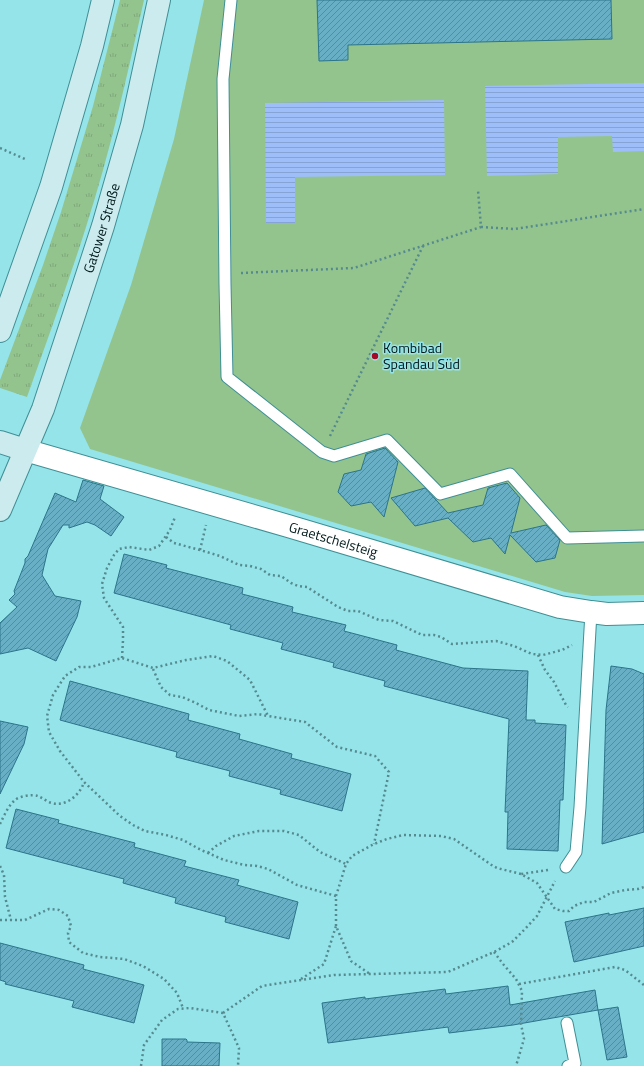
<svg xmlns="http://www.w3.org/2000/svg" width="644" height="1066" viewBox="0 0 644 1066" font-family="'Titillium Web',sans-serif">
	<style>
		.grass { fill: url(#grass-tufts) }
		.pitch { fill: #94c48e }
		.water { fill: url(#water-rules) }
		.building { fill: url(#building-hatch); stroke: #2c748a }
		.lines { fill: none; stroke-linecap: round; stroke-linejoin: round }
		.service-casing { stroke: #3f8f95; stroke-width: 13 }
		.minor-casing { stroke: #3f8f95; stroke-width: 24 }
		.secondary-casing { stroke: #3f8f95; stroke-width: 24 }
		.path { stroke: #558b8f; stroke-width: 2.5; stroke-dasharray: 2 3; stroke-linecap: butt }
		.service { stroke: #fff; stroke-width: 11 }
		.minor { stroke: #fff; stroke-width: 22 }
		.secondary { stroke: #cbebee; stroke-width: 22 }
		.poi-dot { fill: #a50a26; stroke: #95e4ea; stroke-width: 1.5 }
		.labels { text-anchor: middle; stroke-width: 3; stroke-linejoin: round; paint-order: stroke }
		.street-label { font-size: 14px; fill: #011819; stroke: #95e4ea }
		.poi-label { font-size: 14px; fill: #011819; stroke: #95e4ea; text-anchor: start }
	</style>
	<defs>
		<pattern id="grass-tufts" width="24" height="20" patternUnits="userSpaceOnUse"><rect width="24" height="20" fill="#94c48e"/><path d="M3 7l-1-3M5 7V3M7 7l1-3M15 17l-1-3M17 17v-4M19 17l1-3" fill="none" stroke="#7ea87a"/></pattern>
		<pattern id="water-rules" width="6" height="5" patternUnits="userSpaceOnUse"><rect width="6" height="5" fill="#9dbef8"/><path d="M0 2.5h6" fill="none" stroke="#85a3d4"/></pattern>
		<pattern id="building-hatch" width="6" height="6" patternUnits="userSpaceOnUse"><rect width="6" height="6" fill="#68aec5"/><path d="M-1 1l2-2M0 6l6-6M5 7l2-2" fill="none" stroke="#538d9f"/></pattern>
	</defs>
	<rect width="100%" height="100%" fill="#95e4ea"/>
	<path class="grass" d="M120 0H144C127 76 110 153 86 227 68 284 47 340 27 397L0 388V380L43 265 61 212 93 106Z"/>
	<path class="pitch" d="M204 0H644V595L592 596 565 592 90 449 80 428 131 285 174 139Z"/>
	<path class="water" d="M644 83V151L613 152 612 136 558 137V174L487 176 485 86Z
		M444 100 445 175 295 177V223H266L265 103Z"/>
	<path class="building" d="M317 0H611L612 39 348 45V60L319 61Z
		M385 448 398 462 384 517 371 502 351 506 338 492 344 474 361 470 366 454Z
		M83 480 104 486 100 499 124 517 111 536 95 525 87 522 69 528V525H63L48 549 42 575 55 596 81 601 77 617 56 661 28 648 0 654V623L17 607 9 600 15 594 14 591 25 563V559L28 556 55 493 76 502Z
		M507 483 520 498 511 533 546 525 560 540 555 558 536 562 510 535 505 554 491 538 473 542 448 518 415 526 391 498 425 488 448 513 483 505 488 488Z
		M124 554 167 565 166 568 243 588 242 594 293 607 292 612 346 625 344 631 397 645 396 650 463 668 528 671 526 720H535V723L566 725 563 800H560L558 851 507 849 508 812H505L509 719 384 686 385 681 333 667 334 663 281 649 283 643 230 629 231 625 114 593Z
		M611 666 632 669 644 674V832L602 844 606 710Z
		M70 681 189 714 188 720 240 734 239 739 292 754 291 758 351 774 342 811 280 794 281 790 229 776 230 771 176 757 177 752 60 720Z
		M0 721 28 727 24 744 0 794Z
		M16 809 59 820 58 823 135 843 134 847 186 861 184 866 239 880 237 885 298 902 289 939 225 922 226 917 175 903 176 898 123 883 124 879 6 848Z
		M644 908V946L574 962 565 922 609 913V915Z
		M0 943 84 965 83 969 144 985 134 1023 72 1007 74 1001 5 984 6 982 0 980Z
		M508 986 510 1005 595 990 598 1010 513 1025 449 1033 448 1027 328 1043 322 1003 365 997V999L445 989 446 994Z
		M618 1007 627 1057 607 1060 598 1010Z
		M162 1039H186L187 1040V1042L220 1043 219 1066H162Z"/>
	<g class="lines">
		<defs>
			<path id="service" d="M231 0 223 79 225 284 227 377 322 452 334 456 387 440 440 494 510 474 567 538 644 536
				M566 867 576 852 580 807 591 612
				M567 1023 575 1063 568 1066"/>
			<g id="minor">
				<path id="s1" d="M25 450 288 526 560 607 591 612 607 614 644 613"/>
			</g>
			<g id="secondary">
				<path d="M0 331 51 187 92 46 103 0"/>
				<path d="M0 442 25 450"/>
				<path id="s2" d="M0 510 43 409 74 315 103 226 132 125 159 0"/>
			</g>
		</defs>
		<use href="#service" class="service-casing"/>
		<use href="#minor" class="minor-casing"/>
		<use href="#secondary" class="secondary-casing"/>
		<path class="path" d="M0 148 25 159
			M481 227 515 229 644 209
			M241 273 354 268 481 227 478 190
			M330 436 423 246
			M166 537 174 543 200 550 220 556 239 565 250 566 261 569 270 575 281 576 291 583 298 586 307 587 338 607 348 611H358L379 620 393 621 422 635H434L441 637 452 644 496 641 514 646 532 654 543 655 562 650 572 645
			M200 550 206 525
			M538 655 545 670 554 682 566 705 568 707
			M122 658 123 640V627L104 598 102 584 107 568 114 555 119 549 129 547 149 550 159 546 170 530 175 517
			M153 669 161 687 170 695 182 697 196 703 209 710 239 716 258 714 267 716
			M0 824C4 816 8 806 15 800 20 796 32 794 38 796 43 798 47 802 52 803 66 807 80 795 84 782
			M208 853 216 846 234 836 259 831H284L299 835 320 852 346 864
			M0 866 4 875 5 897 11 920
			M548 870 521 874 537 883 555 909 563 911H569L574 906 584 902H594L611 893 625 890 638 889 644 887
			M336 896 297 885 268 869 257 866 244 865 224 860 201 850 183 840 166 835 145 831 133 825 120 816 84 782 60 751 49 732 47 716 53 695 65 676 79 667H91L122 658 153 668 186 660 213 656 227 661 250 680 268 716 305 722 337 747 375 756 389 772 374 844
			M0 920H25L49 909 59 910 68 916 71 926 68 933 69 942 83 953 100 957 124 959 143 966 164 979 177 993 183 1008
			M336 926V896L346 864 352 856 374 844 387 839 403 835 441 836 454 839 493 866 497 868 521 874
			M494 952 503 964 516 979 522 991 521 1024 524 1039 516 1066
			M301 979 324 964 336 926 351 961 370 974
			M519 984 615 967 625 970 644 985
			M223 1013 262 986 334 975 448 972 494 952 512 942 525 929 537 916 555 881
			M141 1066 144 1045 162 1020 178 1009 190 1008 223 1013 239 1048 238 1066"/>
		<use href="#service" class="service"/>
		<use href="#minor" class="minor"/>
		<use href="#secondary" class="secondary"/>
	</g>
	<circle class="poi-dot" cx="375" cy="356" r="4"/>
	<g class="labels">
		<g class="street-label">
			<text dy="5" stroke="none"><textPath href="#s2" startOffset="300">Gatower Straße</textPath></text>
			<text dy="5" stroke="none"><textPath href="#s1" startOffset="321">Graetschelsteig</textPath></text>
		</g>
		<g class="poi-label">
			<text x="383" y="353">Kombibad<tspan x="383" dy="16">Spandau Süd</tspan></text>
		</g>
	</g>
</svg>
